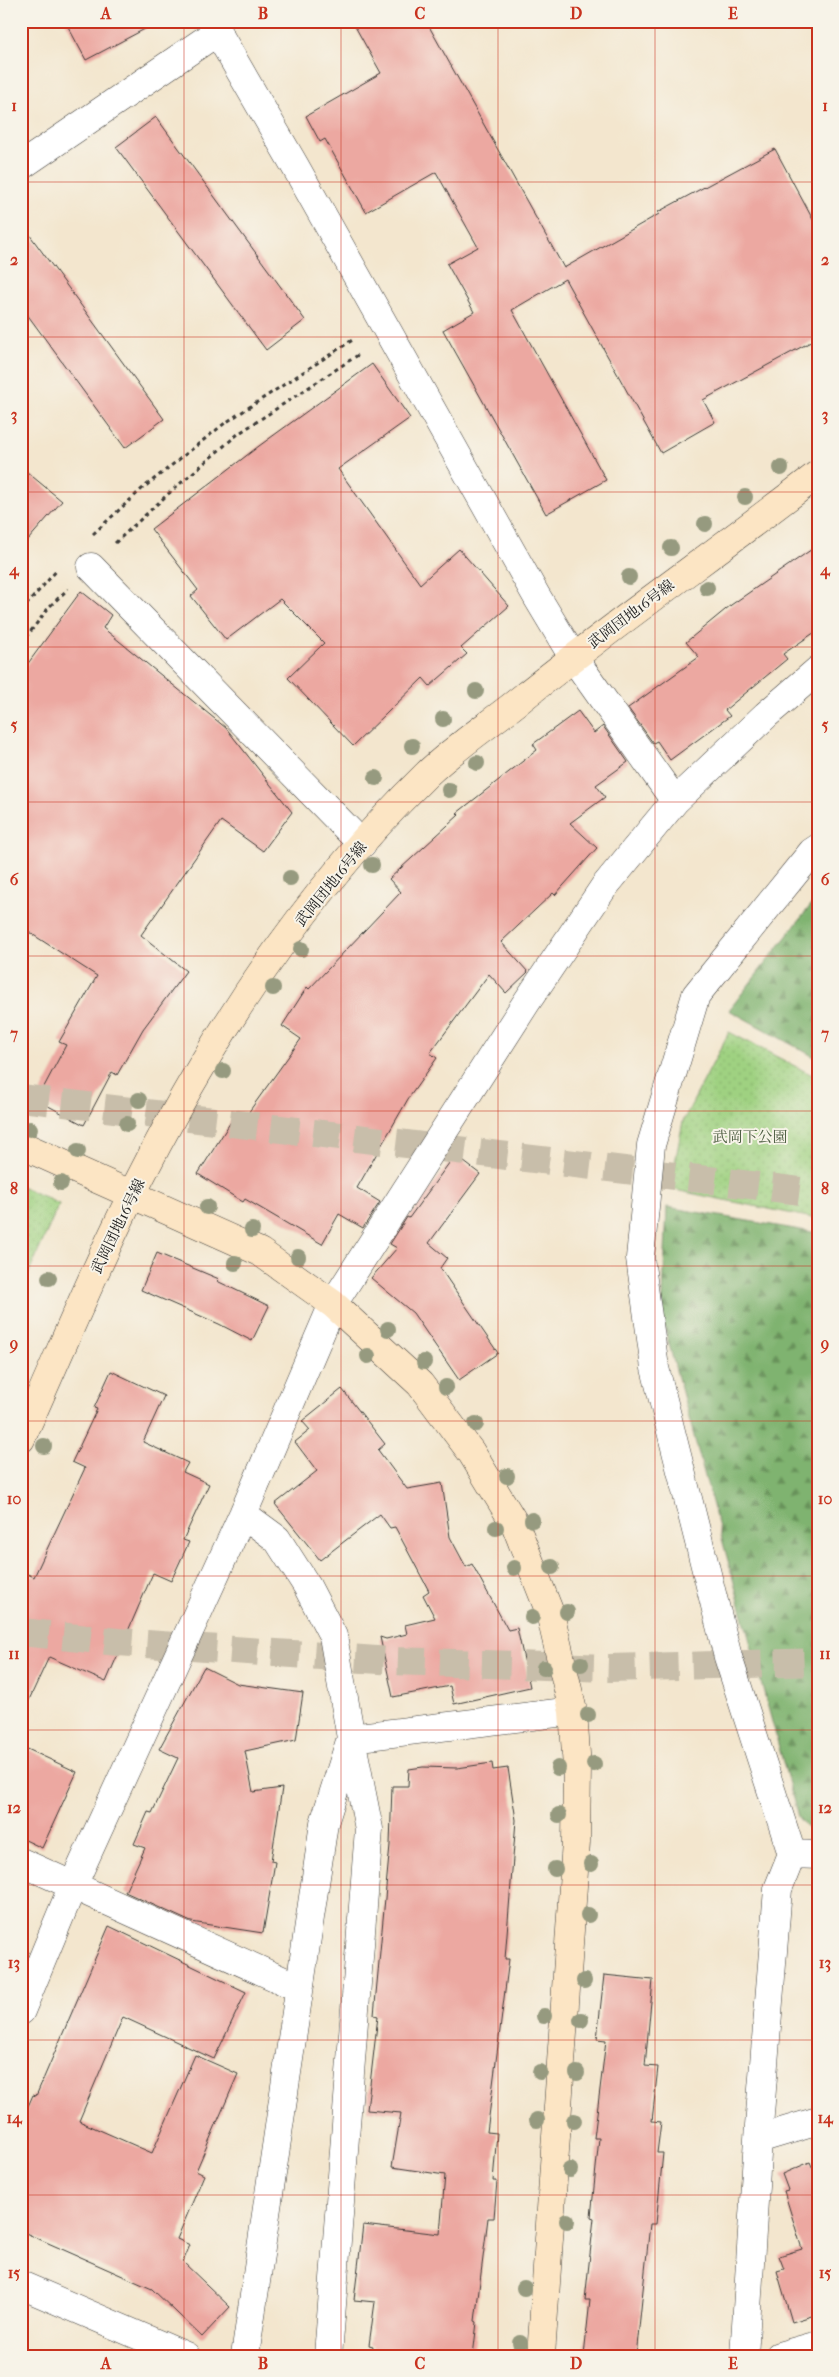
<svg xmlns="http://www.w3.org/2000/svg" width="839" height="2377" viewBox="0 0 839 2377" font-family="'IM FELL French Canon','Noto Serif JP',serif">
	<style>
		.forest { fill: url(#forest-firs); stroke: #4e6846 }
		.park { fill: url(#park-dots); stroke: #5e764e }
		.building { fill: #eca8a1 }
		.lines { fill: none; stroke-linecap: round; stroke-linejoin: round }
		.highway-tunnel { stroke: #c8beaa; stroke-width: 28; stroke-dasharray: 28 14; stroke-linecap: butt }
		.street-casing { stroke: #3c3a37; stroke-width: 29 }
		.secondary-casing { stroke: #3c3a37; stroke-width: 29 }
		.path { stroke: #3c3a37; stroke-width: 3; stroke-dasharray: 4 4; stroke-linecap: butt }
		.street { stroke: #fff; stroke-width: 28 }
		.secondary { stroke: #fce5c4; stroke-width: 28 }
		.tree { fill: #969a7f }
		.grid { fill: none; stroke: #c8321e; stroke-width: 1; stroke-opacity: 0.55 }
		.labels { text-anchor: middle; stroke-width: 4; stroke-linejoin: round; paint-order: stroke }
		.street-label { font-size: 15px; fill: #1c1c1c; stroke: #f7f3e8 }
		.park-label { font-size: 15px; fill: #4a5b3f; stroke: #f7f3e8 }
		.neatline { fill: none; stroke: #c8321e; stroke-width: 2 }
		.grid-label { font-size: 16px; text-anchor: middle; font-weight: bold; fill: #c8321e }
	</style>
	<defs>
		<pattern id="forest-firs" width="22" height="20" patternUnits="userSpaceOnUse" patternTransform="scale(1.25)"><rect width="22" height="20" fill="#7fb36f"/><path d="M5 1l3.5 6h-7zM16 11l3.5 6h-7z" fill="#67915a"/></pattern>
		<pattern id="park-dots" width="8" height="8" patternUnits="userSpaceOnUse" patternTransform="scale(1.25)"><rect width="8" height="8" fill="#9fd181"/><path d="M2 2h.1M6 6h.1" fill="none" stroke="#88b36f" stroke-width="1.8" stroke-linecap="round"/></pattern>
	</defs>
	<rect width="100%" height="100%" fill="#f7f3e8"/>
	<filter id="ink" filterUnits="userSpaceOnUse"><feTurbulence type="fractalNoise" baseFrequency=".02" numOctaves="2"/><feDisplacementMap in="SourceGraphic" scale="10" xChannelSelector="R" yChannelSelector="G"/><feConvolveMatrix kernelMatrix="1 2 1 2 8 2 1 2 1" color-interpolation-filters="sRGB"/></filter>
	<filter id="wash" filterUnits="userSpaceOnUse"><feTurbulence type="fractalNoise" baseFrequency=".0096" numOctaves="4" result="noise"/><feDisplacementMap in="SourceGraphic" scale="20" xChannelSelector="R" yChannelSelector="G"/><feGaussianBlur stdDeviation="1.12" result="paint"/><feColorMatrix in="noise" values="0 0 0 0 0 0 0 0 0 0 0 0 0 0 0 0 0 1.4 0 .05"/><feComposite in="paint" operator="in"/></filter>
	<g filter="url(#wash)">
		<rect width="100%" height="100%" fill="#f3e6ce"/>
		<path class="forest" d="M818 896V1059L729 1010Z
			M667 1207 818 1233V1835L812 1834 798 1817 662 1319Z"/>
		<path class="park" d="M729 1032 818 1078V1219L670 1189 683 1121Z
			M21 1186 59 1204 21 1291Z"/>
		<g id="blocks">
			<path class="building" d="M65 21H160L86 60Z
				M352 21H426L564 268 659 214 658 212 775 149 818 229V338L703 400 715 422 661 453 565 279 512 310 606 480 546 514 443 330 474 312 447 264 478 247 436 172 366 212 325 139 320 142 306 116 381 73Z
				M156 117 305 320 266 350 116 147Z
				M21 223 164 419 125 448 21 306Z
				M372 364 410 418 338 469 420 584 459 549 509 606 461 648 467 654 430 686 423 678 353 746 288 678 324 643 280 599 226 640 191 596 198 590 151 529 259 446Z
				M21 467 62 501 21 548Z
				M818 545V630L783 654 787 659 725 710 730 716 670 760 657 741 653 743 628 708 699 657 686 642 731 605Z
				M81 591 111 615 103 628 226 728 292 812 263 851 221 821 141 935 186 971 143 1029 117 1075 112 1072 84 1125 37 1100 66 1045 59 1042 97 976 21 927V673Z
				M578 711 594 733 603 726 628 762 596 785 605 797 570 823 597 848 555 895 553 893 501 942 528 972 506 993 489 974 430 1053 437 1058 408 1099 357 1188 380 1202 363 1228 339 1214 322 1244 245 1199 243 1202 198 1174 235 1115 243 1120 301 1039 282 1026 307 987 309 989 401 892 389 879 459 815 457 813 537 750 533 744Z
				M455 1155 480 1174 429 1243 447 1258 440 1268 498 1353 459 1380 413 1313 371 1278 397 1248 390 1244 407 1217 409 1218Z
				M157 1253 219 1279 217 1281 269 1306 252 1341 219 1324 141 1290Z
				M111 1371 164 1396 143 1442 188 1463 183 1472 209 1484 183 1540 189 1542 171 1581 153 1573 106 1682 49 1657 21 1717V1571L34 1577 85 1468 72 1462 97 1409 94 1408Z
				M342 1389 385 1444 378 1450 407 1489 442 1483 450 1537 466 1567 472 1564 508 1630 517 1628 530 1687 454 1704 450 1686 393 1697 380 1637 386 1639 407 1634 405 1625 435 1618 423 1595 429 1591 395 1527 390 1528 380 1514 320 1560 275 1504 317 1471 295 1442 310 1430 302 1421Z
				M204 1667 238 1684 303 1693 296 1740 245 1751 253 1792 282 1788 271 1861 275 1862 263 1933 191 1922 125 1892 145 1848 134 1844 148 1812 152 1813 178 1758 159 1749Z
				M21 1746 77 1772 42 1848 21 1838Z
				M492 1763 493 1770 508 1768 516 1820 505 1959H509L487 2132 497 2133 493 2181H497L494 2218H488L475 2321 477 2322 473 2356H371L373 2346 369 2345 375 2302 354 2300 363 2225 440 2234 445 2175 392 2167 401 2113 367 2110 378 2016 374 2015 390 1845 392 1786H408L409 1769 423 1767 457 1768Z
				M109 1926 246 1992 214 2059 123 2017 79 2121 152 2153 195 2055 238 2074 196 2171 204 2175 177 2239 190 2245 183 2262 230 2307 202 2337 152 2289 21 2231V2122L33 2095 36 2096Z
				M604 1975 653 1980 645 2066 658 2067 652 2121 661 2122 657 2153H663L656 2224H650L636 2356H584L590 2300H585L594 2218 591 2217 599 2138H594L606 2040 597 2039Z
				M810 2162 818 2180V2314L792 2322 777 2271 784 2269 779 2256 802 2249 784 2191 788 2190 782 2174Z"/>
		</g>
	</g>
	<g filter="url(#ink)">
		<use href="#blocks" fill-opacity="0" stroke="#3c3a37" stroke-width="1"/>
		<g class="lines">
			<path class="highway-tunnel" d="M21 1098 818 1193
				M21 1632 118 1642 393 1661 609 1668 818 1662"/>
			<defs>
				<path id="street" d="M211 21 295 166 537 597 573 657 675 801
					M21 166 217 32
					M91 567 362 844
					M243 1514 277 1539 307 1586 333 1636 351 1738 324 1823 245 2356
					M792 1854 728 1657 655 1368 640 1258 651 1145 696 995 812 852 818 848
					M21 1862 299 1988
					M21 2011 73 1885 243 1514 333 1304 526 1003 604 887 675 801 766 715 818 670
					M758 2139 818 2121
					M21 2285 186 2356
					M328 2356 369 1829 351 1738 573 1711
					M744 2356 758 2139 778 1889 792 1854 818 1855
					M779 2356 818 2345"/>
				<path id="secondary" d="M21 1145 260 1252 333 1304 420 1384 471 1452 515 1524 550 1613 573 1711 577 1768 576 1842 541 2356
					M21 1439C51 1373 79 1306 110 1240 189 1071 292 906 426 775 455 747 490 724 521 699 618 621 720 550 818 474"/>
			</defs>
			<use href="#street" class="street-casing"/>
			<use href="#secondary" class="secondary-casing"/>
			<path class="path" d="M93 534 143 488 225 423 354 339
				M115 543 168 494 238 434 361 353
				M21 611 57 570
				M21 644 50 606 68 589"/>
			<use href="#street" class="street"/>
			<use href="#secondary" class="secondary"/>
		</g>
		<g class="tree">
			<circle cx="781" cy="468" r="8"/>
			<circle cx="745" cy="497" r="8"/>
			<circle cx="705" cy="524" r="8"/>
			<circle cx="671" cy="548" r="8"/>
			<circle cx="629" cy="577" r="8"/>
			<circle cx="707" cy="588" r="8"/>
			<circle cx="476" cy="691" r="8"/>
			<circle cx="443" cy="719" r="8"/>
			<circle cx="412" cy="746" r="8"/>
			<circle cx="477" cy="763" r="8"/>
			<circle cx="376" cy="778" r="8"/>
			<circle cx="449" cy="790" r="8"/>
			<circle cx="372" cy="865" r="8"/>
			<circle cx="290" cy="878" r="8"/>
			<circle cx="301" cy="949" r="8"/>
			<circle cx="273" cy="988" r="8"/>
			<circle cx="223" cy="1071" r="8"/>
			<circle cx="139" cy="1100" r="8"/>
			<circle cx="127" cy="1124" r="8"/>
			<circle cx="30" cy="1129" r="8"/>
			<circle cx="78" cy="1151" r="8"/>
			<circle cx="61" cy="1183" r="8"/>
			<circle cx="207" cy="1207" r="8"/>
			<circle cx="252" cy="1230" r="8"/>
			<circle cx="298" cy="1257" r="8"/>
			<circle cx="235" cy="1263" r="8"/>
			<circle cx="49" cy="1278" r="8"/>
			<circle cx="388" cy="1329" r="8"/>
			<circle cx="368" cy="1356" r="8"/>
			<circle cx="424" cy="1362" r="8"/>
			<circle cx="446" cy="1387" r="8"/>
			<circle cx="476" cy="1424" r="8"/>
			<circle cx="44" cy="1446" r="8"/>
			<circle cx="507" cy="1476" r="8"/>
			<circle cx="532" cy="1520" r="8"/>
			<circle cx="496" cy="1528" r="8"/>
			<circle cx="552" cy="1567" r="8"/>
			<circle cx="514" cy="1568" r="8"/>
			<circle cx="567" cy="1612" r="8"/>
			<circle cx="532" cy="1617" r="8"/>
			<circle cx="581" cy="1664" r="8"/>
			<circle cx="544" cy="1668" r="8"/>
			<circle cx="588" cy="1715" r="8"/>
			<circle cx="594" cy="1764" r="8"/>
			<circle cx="558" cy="1768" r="8"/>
			<circle cx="559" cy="1815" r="8"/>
			<circle cx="591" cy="1864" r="8"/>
			<circle cx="555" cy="1869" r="8"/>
			<circle cx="588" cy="1915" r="8"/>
			<circle cx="584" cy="1981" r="8"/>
			<circle cx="544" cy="2016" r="8"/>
			<circle cx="581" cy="2020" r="8"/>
			<circle cx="540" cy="2072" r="8"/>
			<circle cx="577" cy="2073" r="8"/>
			<circle cx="537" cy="2120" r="8"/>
			<circle cx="574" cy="2121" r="8"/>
			<circle cx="570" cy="2170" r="8"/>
			<circle cx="567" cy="2221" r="8"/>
			<circle cx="524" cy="2288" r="8"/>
			<circle cx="520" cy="2343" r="8"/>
		</g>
	</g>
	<path class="grid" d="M184 21V2356M341 21V2356M498 21V2356M655 21V2356M21 182H818M21 337H818M21 492H818M21 647H818M21 802H818M21 956H818M21 1111H818M21 1266H818M21 1421H818M21 1576H818M21 1730H818M21 1885H818M21 2040H818M21 2195H818"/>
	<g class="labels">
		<g class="street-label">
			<text transform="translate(631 614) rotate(-37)" y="5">武岡団地16号線</text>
			<text transform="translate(331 884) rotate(-51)" y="5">武岡団地16号線</text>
			<text transform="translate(118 1226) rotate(-64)" y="5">武岡団地16号線</text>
		</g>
		<g class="park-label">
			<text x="750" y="1142">武岡下公園</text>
		</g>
	</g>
	<rect width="839" height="2377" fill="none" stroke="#f7f3e8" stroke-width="55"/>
	<rect x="28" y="28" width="784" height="2322" class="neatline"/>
	<g class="grid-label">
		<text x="106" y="19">A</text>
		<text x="263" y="19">B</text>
		<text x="420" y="19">C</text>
		<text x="576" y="19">D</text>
		<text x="733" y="19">E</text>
		<text x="14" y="111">1</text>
		<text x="825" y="111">1</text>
		<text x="14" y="265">2</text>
		<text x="825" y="265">2</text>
		<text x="14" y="420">3</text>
		<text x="825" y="420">3</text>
		<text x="14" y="575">4</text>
		<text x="825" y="575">4</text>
		<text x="14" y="730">5</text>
		<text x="825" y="730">5</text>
		<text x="14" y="885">6</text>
		<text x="825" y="885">6</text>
		<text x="14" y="1039">7</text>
		<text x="825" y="1039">7</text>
		<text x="14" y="1194">8</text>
		<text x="825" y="1194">8</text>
		<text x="14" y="1349">9</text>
		<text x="825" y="1349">9</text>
		<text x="14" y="1504">10</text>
		<text x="825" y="1504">10</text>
		<text x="14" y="1659">11</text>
		<text x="825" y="1659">11</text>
		<text x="14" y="1813">12</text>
		<text x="825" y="1813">12</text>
		<text x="14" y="1968">13</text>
		<text x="825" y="1968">13</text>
		<text x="14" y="2123">14</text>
		<text x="825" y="2123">14</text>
		<text x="14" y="2278">15</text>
		<text x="825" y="2278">15</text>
		<text x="106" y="2369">A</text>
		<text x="263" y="2369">B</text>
		<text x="420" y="2369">C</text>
		<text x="576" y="2369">D</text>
		<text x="733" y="2369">E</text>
	</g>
</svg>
